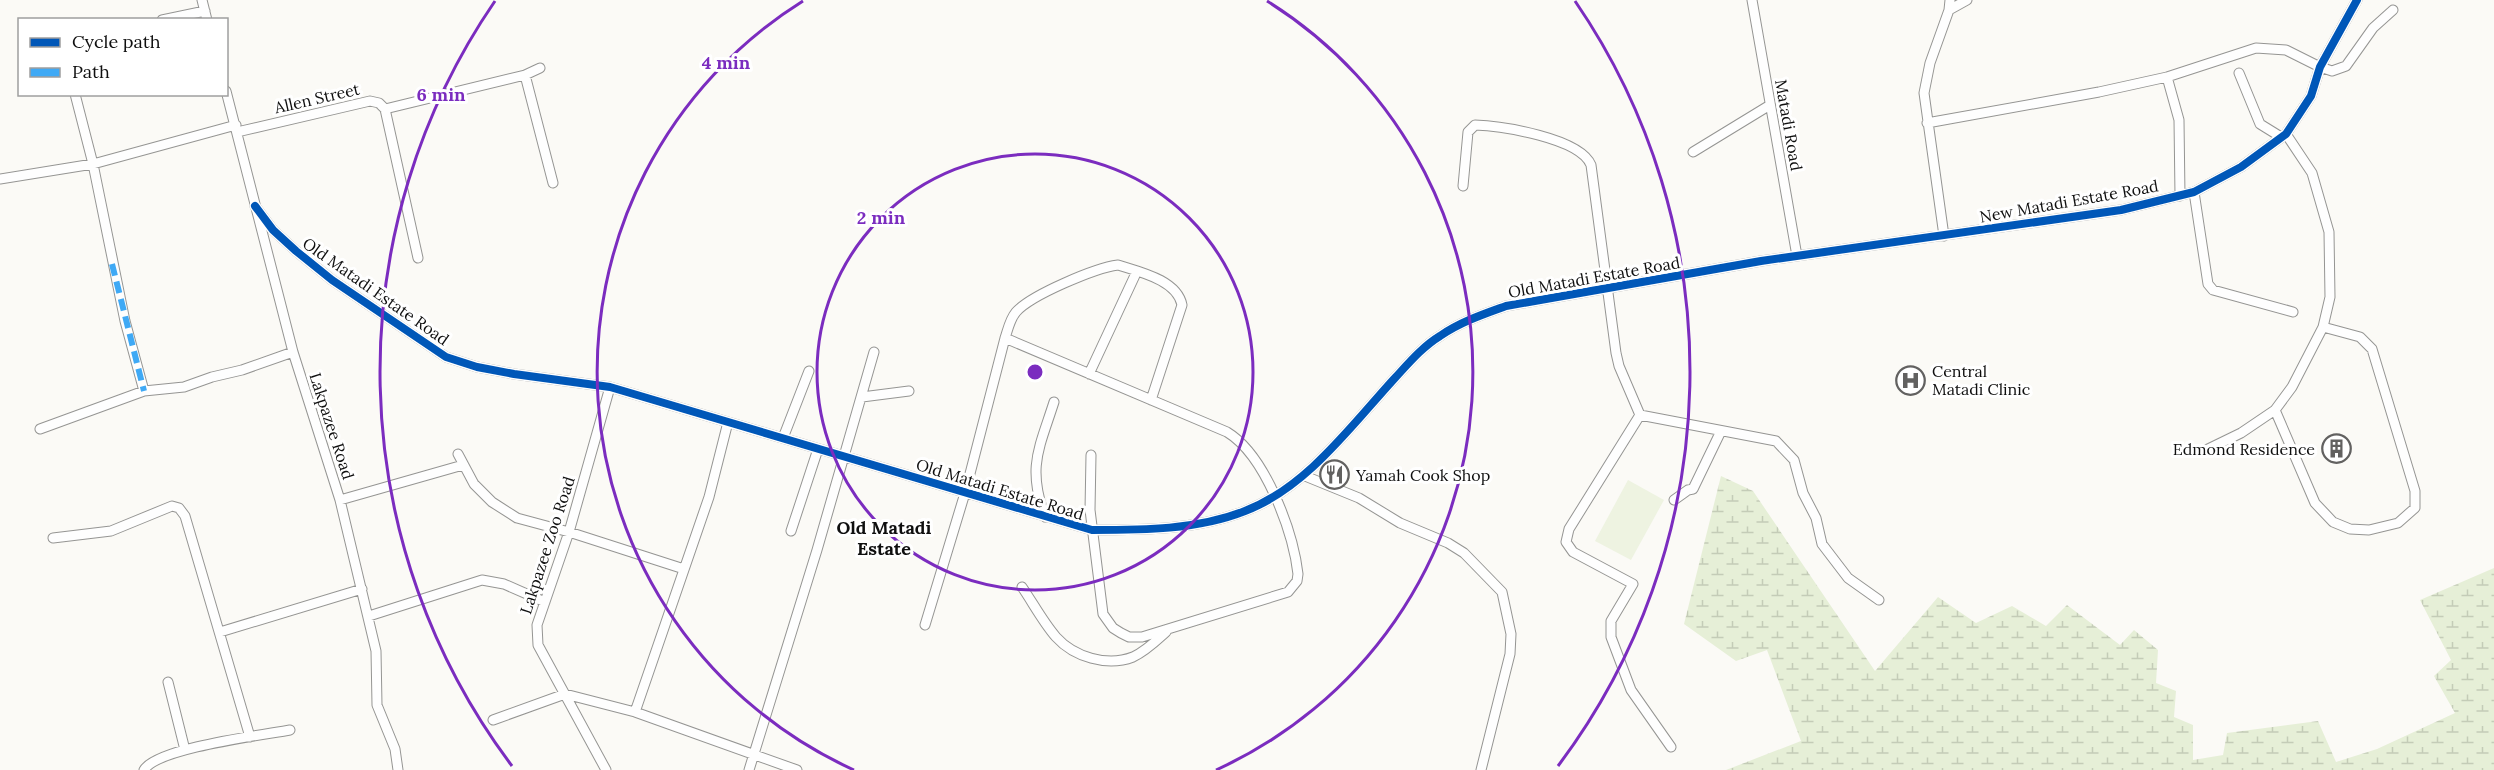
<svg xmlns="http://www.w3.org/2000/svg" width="2494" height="770" viewBox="0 0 2494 770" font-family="Lora,serif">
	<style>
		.wetland { fill: url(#wetland-marsh) }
		.pitch { fill: #eef3e1 }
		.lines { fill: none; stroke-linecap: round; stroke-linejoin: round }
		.minor-casing { stroke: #959593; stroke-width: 11 }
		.minor { stroke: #fefefe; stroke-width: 9 }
		.quiet { stroke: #3fa9f5; stroke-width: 6; stroke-dasharray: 12 6; stroke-linecap: butt }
		.cycleway-casing { stroke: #fff; stroke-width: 11 }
		.cycleway { stroke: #0057b8; stroke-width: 8 }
		.ring { fill: none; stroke: #7b2cbf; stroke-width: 3 }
		.labels { text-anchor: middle; stroke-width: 6; stroke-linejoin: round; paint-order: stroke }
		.street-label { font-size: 16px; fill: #0f0f0f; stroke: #fff }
		.poi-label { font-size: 16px; fill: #0f0f0f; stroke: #fff; text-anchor: start }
		.neighbourhood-label { font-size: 18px; font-weight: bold; fill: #0f0f0f; stroke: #fff }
		.centre { fill: #7b2cbf; stroke: #fff; stroke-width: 3 }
		.ring-label { font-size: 18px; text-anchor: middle; font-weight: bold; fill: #7b2cbf; stroke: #fff; stroke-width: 6; stroke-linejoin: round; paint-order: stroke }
	</style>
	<defs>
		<pattern id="wetland-marsh" width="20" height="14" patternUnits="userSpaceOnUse" patternTransform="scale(1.5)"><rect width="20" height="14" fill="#e6efd7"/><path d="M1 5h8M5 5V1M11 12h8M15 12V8" fill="none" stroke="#c4ccb7"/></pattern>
	</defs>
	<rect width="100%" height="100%" fill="#fbfaf6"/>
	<path class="wetland" d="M1721 476 1753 491 1875 671 1938 597 1976 623 2012 606 2046 626 2067 605 2120 645 2134 630 2158 650 2156 683 2176 691 2174 717 2193 725V760L2223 755 2227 733 2318 721 2336 762 2377 749 2455 713 2434 676 2451 660 2420 600 2494 568V770H1726L1801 741 1767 650 1736 661 1684 624Z"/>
	<path class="pitch" d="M1628 480 1664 500 1631 560 1595 541Z"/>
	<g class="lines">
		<defs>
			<path id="minor" d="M202 0 207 20
				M1752 0 1797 256
				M1949 10 1967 0
				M162 20 205 11
				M2239 73 2260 124 2281 137
				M525 75 553 183
				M2167 77 2179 120 2180 196
				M226 91 293 352 340 500 376 651 377 705 395 749 398 770
				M75 94 93 164 125 321 144 391
				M385 109 418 258
				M1927 123 2099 92 2167 77 2256 48 2286 50 2320 67 2332 71 2346 66 2373 28 2393 10
				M237 132 370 101 379 103 385 109 525 75 540 68
				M1693 152 1770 105
				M0 179 93 164 236 125
				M1463 186 1468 132 1475 125C1502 126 1580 138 1591 165L1616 353 1619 366 1640 415 1569 529 1566 542 1573 552 1633 584 1611 621V637L1631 690 1671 747
				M2194 192 2208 284 2213 290 2293 312
				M255 206 273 230 296 251 332 280 446 357 477 367 514 374 610 387 1092 530C1143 530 1197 530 1245 511 1306 488 1351 426 1394 379 1408 364 1422 347 1440 336 1460 322 1484 314 1506 306L1761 261 2121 210 2194 192 2241 167 2286 134 2311 96 2320 67 2357 0
				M1944 236 1924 93 1930 63 1949 10 1950 0
				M1089 374 1137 271
				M862 397 909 391
				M2275 410 2315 503 2333 522 2350 529 2369 530 2398 523 2415 508V491L2372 349 2360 337 2323 327
				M1640 415 1776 441 1794 460 1803 493 1816 518 1822 544 1848 578 1879 600
				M40 429 144 391 184 387 212 377 242 370 293 352
				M783 438 809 371
				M2206 450 2241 433 2275 410 2292 387 2323 327 2330 297 2329 232 2312 173 2286 134
				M458 454 474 484 492 502 517 518 569 532 684 569
				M1091 455 1090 510 1103 614 1113 628 1121 633 1129 637H1142L1288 592 1297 581 1298 574C1293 531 1265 455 1227 432 1153 400 1079 369 1005 338 1008 329 1010 319 1016 312 1031 295 1095 268 1118 265 1140 272 1177 280 1182 305L1151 400
				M1305 476 1359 498 1400 523 1448 543 1464 553 1502 592 1511 634 1510 654 1481 770
				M340 500 463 465
				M1674 500 1688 490 1693 489 1721 431
				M1045 517C1027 467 1039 449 1054 402
				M791 531 818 449
				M53 538 111 531 172 506 179 508 185 516 250 737
				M1022 587C1033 603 1043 622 1056 637 1074 657 1107 667 1133 657 1146 651 1156 641 1166 632
				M369 616 482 580 504 584 545 602
				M925 625 965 493 1005 338
				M220 632 362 589
				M168 682 185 750
				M635 712 797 770
				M493 720 565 694 635 712 709 497 728 422
				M144 770C157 748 263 735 290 730
				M606 770 538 645 537 625 569 532 610 387
				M749 770 817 550 874 352"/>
		</defs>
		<use href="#minor" class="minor-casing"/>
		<use href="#minor" class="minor"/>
		<path class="quiet" d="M112 264 144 391"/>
		<defs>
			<path id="cycleway" d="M255 206 273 230 296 251 332 280 446 357 477 367 514 374 610 387 1092 530C1143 530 1197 530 1245 511 1306 488 1351 426 1394 379 1408 364 1422 347 1440 336 1460 322 1484 314 1506 306L1761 261 2121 210 2194 192 2241 167 2286 134 2311 96 2320 67 2357 0"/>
		</defs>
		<use href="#cycleway" class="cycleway-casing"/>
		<use href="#cycleway" class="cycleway"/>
	</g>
	<g class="ring">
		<circle cx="1035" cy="372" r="218"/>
		<path d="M854 770A437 437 0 0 1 803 1M1267 1A437 437 0 0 1 1216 770"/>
		<path d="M512 766A655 655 0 0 1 495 1M1575 1A655 655 0 0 1 1558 766"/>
	</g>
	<defs>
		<symbol id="hospital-ring" viewBox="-11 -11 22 22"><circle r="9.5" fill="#fff" stroke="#626160" stroke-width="1.5"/><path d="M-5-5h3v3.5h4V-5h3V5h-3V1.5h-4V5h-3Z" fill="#626160"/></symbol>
		<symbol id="building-ring" viewBox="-11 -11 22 22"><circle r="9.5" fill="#fff" stroke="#626160" stroke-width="1.5"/><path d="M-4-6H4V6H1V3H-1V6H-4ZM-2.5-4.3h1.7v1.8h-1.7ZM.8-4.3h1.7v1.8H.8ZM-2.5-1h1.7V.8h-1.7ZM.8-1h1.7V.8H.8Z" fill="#626160"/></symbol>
		<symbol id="restaurant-ring" viewBox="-11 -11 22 22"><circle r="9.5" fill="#fff" stroke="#626160" stroke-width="1.5"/><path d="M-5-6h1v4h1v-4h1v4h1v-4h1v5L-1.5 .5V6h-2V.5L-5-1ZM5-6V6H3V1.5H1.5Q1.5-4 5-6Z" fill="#626160"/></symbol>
	</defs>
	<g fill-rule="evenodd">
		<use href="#hospital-ring" x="1894" y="364" width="33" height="33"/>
		<use href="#building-ring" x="2320" y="432" width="33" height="33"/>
		<use href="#restaurant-ring" x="1318" y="458" width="33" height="33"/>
	</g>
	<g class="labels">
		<g class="street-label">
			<text transform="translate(317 98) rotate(-13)" y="6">Allen Street</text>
			<text transform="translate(1789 125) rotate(80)" y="6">Matadi Road</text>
			<text transform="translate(2069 201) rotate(-10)" y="6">New Matadi Estate Road</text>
			<text transform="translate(1594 277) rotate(-10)" y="6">Old Matadi Estate Road</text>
			<text transform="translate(376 291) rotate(35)" y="6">Old Matadi Estate Road</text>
			<text transform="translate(332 426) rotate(72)" y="6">Lakpazee Road</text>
			<text transform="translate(1000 489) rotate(17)" y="6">Old Matadi Estate Road</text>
			<text transform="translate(547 545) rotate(-72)" y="6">Lakpazee Zoo Road</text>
		</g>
		<g class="poi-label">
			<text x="1932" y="377">Central<tspan x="1932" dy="18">Matadi Clinic</tspan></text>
			<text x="2315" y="455" text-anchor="end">Edmond Residence</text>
			<text x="1356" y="481">Yamah Cook Shop</text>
		</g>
		<g class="neighbourhood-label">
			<text x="884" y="534">Old Matadi<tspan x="884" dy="21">Estate</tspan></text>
		</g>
	</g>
	<circle cx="1035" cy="372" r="9" class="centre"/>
	<g class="ring-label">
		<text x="726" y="69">4 min</text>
		<text x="441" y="101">6 min</text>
		<text x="881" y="224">2 min</text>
	</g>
	<rect x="18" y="18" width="210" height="78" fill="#ffffff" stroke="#9f9f9f" stroke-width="1.5"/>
	<rect x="30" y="38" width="30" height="9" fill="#0057b8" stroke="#9f9f9f" stroke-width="1.5"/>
	<text x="72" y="48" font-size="18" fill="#0f0f0f">Cycle path</text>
	<rect x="30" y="68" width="30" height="9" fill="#3fa9f5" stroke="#9f9f9f" stroke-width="1.5"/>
	<text x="72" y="78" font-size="18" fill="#0f0f0f">Path</text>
</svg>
